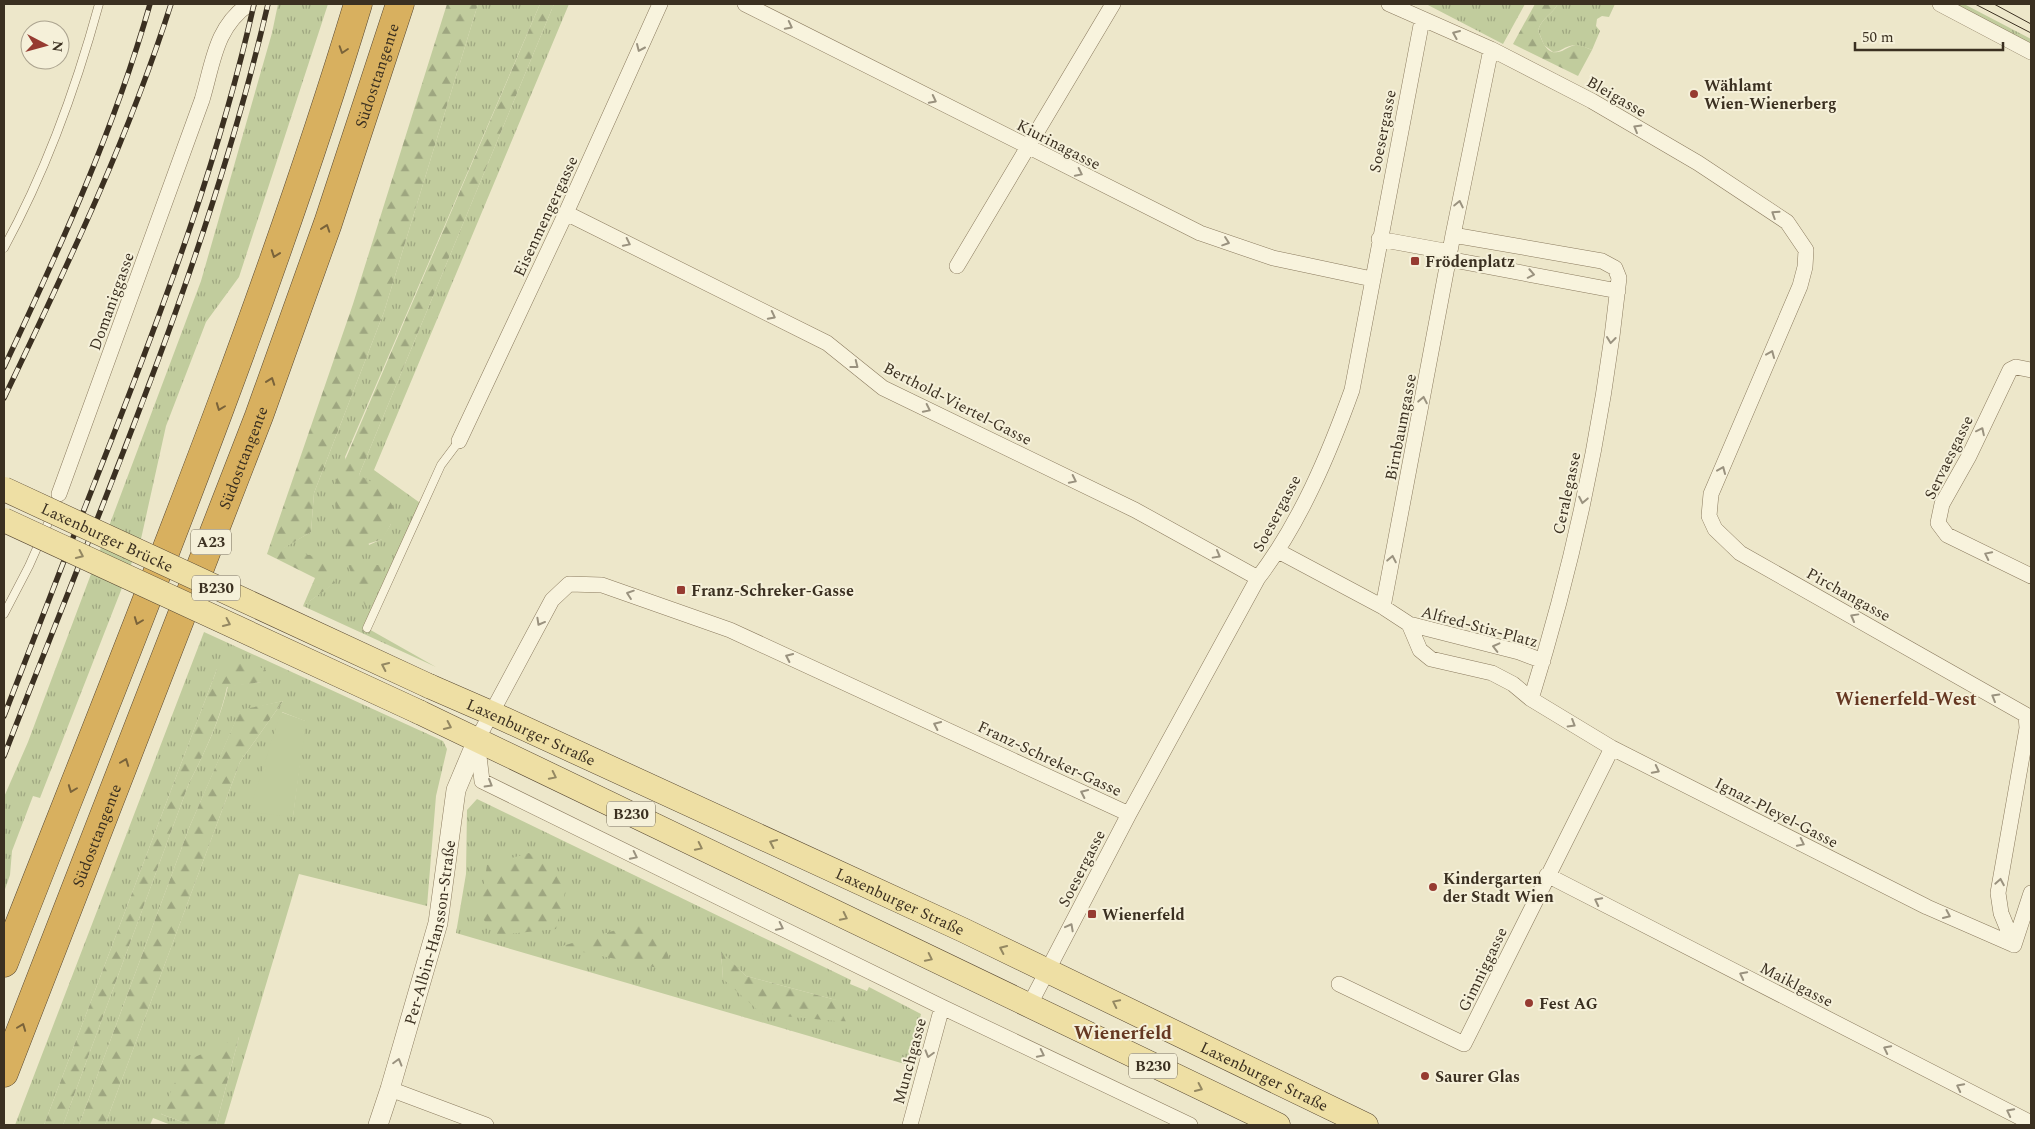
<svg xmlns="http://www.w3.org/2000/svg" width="2035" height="1129" viewBox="0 0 2035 1129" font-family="Spectral,serif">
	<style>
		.grass { fill: url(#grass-tufts); fill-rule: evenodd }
		.forest { fill: url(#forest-firs) }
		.green { fill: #c1cc9d }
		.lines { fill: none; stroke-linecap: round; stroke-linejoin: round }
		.service-casing { stroke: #8a7a5e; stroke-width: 9 }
		.minor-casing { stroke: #8a7a5e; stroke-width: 16 }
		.tertiary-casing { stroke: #8a7a5e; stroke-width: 20 }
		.primary-casing { stroke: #584832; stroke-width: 25 }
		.motorway-casing { stroke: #584832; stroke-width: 29 }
		.service { stroke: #f8f3dd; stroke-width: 8 }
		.minor { stroke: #f8f3dd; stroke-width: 15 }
		.tertiary { stroke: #f8f3dd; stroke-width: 19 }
		.primary { stroke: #eedfa4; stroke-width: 24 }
		.motorway { stroke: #d8b05f; stroke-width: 28 }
		.tram { stroke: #3b3021; stroke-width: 1 }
		.rail-casing { stroke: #3b3021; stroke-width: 5.5 }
		.rail { stroke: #f5f0d9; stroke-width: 4; stroke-dasharray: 11; stroke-linecap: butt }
		.primary-bridge-casing { stroke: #584832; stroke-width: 25; stroke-linecap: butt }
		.primary-bridge { stroke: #eedfa4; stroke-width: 24 }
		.oneway { stroke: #9a927f }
		.oneway2 { stroke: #7a633a }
		.oneway3 { stroke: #948862 }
		.poi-dot { fill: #963b31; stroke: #f5f0d9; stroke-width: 2 }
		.labels { text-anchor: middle; stroke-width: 4; stroke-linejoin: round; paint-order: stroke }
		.shield { fill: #f5f0d9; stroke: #736a58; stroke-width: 1 }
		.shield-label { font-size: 15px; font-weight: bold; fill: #3b3021 }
		.street-label { font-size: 16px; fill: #3b3021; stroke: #f5f0d9 }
		.poi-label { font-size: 16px; font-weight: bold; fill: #3b3021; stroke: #f5f0d9; text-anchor: start }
		.neighbourhood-label { font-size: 18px; font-weight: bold; fill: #663822; stroke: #f5f0d9 }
		.quarter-label { font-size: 19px; font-weight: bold; fill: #663822; stroke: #f5f0d9 }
	</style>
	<defs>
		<pattern id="grass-tufts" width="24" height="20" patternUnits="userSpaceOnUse" patternTransform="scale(1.25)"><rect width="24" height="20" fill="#c1cc9d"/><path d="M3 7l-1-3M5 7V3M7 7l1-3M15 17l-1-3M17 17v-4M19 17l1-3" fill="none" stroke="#9ea680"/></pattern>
		<pattern id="forest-firs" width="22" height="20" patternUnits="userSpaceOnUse" patternTransform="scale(1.25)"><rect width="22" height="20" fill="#c1cc9d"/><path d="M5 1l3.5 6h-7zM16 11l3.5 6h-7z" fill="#9ea680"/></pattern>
	</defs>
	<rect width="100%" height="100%" fill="#ede7ca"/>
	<path class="grass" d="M278 4H328L239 277 206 322 166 426 141 539 40 798 33 796 12 851 10 875 4 892V797L28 742 201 281 272 33Z
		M478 4H540L345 457 369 545 382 539 391 524 359 475 554 4H569L374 470 423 505 367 628 436 667 303 606 334 583 283 548 311 532 314 493 384 312Z
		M1426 4H1525L1503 44Z
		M1558 4H1615L1609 17 1602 16 1597 19 1596 26 1600 31 1592 50C1584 47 1576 43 1567 47 1561 49 1560 52 1553 52L1544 45 1538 30C1543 17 1551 15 1558 4Z
		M1950 4H1964L2031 39V47Z
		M204 632 443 741 447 749 436 796 427 906 299 874 224 1125H216L239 1037 161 1114 190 1125H171L153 1118 150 1125H105L240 762 283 701 240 711 189 828 79 1125H63L189 783C205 752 220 720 228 686L261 682 217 669 44 1125H15ZM282 712 305 721 293 816Z
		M477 799 851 980 850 984 867 991 869 987 921 1014 908 1065 456 933 466 874 467 810ZM721 952 746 976 836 1000 723 979Z"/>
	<path class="forest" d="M447 4H478L384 312 314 493 311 532 284 548 323 559 335 583 303 606 315 578 267 554 353 304Z
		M540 4H554L359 475 384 489 393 507 391 524 383 539 349 550 339 548 334 486Z
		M1535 4H1558C1551 15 1543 17 1538 30 1541 38 1546 55 1558 52 1565 51 1568 46 1576 45 1581 45 1587 48 1592 50L1578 76 1513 44Z
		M348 565H385L366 608Z
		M245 660 266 670 261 682 227 687C220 720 205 752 189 783L63 1125H44L217 669Z
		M283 701 240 762 105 1125H79L189 828 240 710Z
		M529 853 568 880 556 929 498 935 479 915 487 865Z
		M633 925 661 927 672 971 559 947Z
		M721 951 746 976 836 1000 846 1022 762 1014 723 979Z
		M239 1037 216 1125H190L161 1114 184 1062Z"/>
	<path class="green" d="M281 712 306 721 293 817 249 812Z"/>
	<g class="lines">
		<defs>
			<path id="service" d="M4 248C46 171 76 88 99 4
				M4 614 29 566 52 514
				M367 628 441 465 459 441"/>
			<path id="minor" d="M745 4 1200 233 1273 258 1372 279
				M1389 4 1491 49 1592 101 1698 163 1787 222 1806 250 1805 267 1800 286 1711 494 1709 516 1715 529 1740 553 2026 715 2027 728 1998 893 2001 913 2014 945
				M1940 4 2031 52
				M566 213 827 343 883 388 1135 510 1258 578
				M1453 235 1602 261 1615 268 1619 278C1604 420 1574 562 1531 699
				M1379 239 1450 252
				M1448 259 1618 291
				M957 266 1113 4
				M2031 370 2016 367 2010 370 1969 456 1942 504 1938 523 1947 535 2031 576
				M459 441 566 213 660 4
				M59 494 202 100C213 64 215 27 249 4
				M1278 551 1383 607 1409 624
				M1383 607 1453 235 1491 49
				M1543 661 1519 652 1409 624 1420 650 1431 659 1492 673 1513 684 1531 699 1612 748 1927 907 2014 945
				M1129 814 730 630 602 585 569 584 552 600 477 740 482 781 942 1007 1190 1125
				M1547 875 2031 1123
				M2014 945 2031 893
				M1339 984 1464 1044 1612 748
				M1029 1006 1129 814 1258 578C1300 523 1329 454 1352 390L1422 20
				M390 1089 486 1125
				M910 1125 942 1007"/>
			<g id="tertiary">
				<path id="s1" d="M378 1125 390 1089 438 923 456 790 477 740"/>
			</g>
			<g id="primary">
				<path id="s2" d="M429 686 491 713 963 930 1366 1125"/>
				<path d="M419 712 1278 1125"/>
			</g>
			<g id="motorway">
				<path d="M4 963C128 646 259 330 358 4"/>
				<path id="s3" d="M4 1073 259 416 328 223 400 4"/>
			</g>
		</defs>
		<use href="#service" class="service-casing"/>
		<use href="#minor" class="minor-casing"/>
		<use href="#tertiary" class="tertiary-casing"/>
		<use href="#primary" class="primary-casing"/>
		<use href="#motorway" class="motorway-casing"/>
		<use href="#service" class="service"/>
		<use href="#minor" class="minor"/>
		<use href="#tertiary" class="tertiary"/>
		<use href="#primary" class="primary"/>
		<use href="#motorway" class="motorway"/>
		<path class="tram" d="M1975 4 2031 33
			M1994 4 2031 24"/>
		<defs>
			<path id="rail" d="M4 367C60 248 114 130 150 4
				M4 398C66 268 127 142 171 4
				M4 716C40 623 76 529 113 436 168 295 221 152 254 4
				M4 756C99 509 208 263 268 4"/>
		</defs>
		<use href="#rail" class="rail-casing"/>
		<use href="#rail" class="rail"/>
		<defs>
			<g id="primary-bridge">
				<path id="s4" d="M4 489 429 686"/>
				<path d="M4 520 419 712"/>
			</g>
		</defs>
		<use href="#primary-bridge" class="primary-bridge-casing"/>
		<use href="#primary-bridge" class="primary-bridge"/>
	</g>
	<defs><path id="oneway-chevron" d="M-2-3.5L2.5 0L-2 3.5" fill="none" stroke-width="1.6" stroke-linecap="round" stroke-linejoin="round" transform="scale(1.25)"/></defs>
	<g class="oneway">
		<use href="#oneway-chevron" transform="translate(789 26) rotate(27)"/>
		<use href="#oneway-chevron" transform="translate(1456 34) rotate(-157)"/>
		<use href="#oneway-chevron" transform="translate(640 48) rotate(114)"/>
		<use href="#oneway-chevron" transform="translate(933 100) rotate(27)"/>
		<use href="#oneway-chevron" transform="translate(1637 128) rotate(-150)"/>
		<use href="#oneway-chevron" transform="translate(1079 173) rotate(26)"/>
		<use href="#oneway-chevron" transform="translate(1459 204) rotate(-78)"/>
		<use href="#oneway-chevron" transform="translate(1775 214) rotate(-147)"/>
		<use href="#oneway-chevron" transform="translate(1226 242) rotate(19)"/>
		<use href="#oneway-chevron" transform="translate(627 243) rotate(26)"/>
		<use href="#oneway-chevron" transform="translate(1531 274) rotate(11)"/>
		<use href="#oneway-chevron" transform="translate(772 316) rotate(27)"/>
		<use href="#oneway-chevron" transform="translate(1611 340) rotate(97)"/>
		<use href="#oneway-chevron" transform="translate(1771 354) rotate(-67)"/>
		<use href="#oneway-chevron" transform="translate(855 365) rotate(38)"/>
		<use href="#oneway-chevron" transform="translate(1423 400) rotate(-79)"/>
		<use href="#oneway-chevron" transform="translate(927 409) rotate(26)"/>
		<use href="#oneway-chevron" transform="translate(1981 431) rotate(-64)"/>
		<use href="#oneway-chevron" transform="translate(1722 470) rotate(-67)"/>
		<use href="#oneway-chevron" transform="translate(1073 480) rotate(26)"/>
		<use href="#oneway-chevron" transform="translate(1583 500) rotate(101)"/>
		<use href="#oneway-chevron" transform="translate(1217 555) rotate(29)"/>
		<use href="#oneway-chevron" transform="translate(1988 555) rotate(-154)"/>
		<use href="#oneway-chevron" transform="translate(1392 559) rotate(-79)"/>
		<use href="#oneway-chevron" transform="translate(630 594) rotate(-161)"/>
		<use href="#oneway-chevron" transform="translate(1854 617) rotate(-151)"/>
		<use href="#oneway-chevron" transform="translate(540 622) rotate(119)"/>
		<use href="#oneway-chevron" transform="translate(1496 647) rotate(-166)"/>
		<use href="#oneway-chevron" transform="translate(789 657) rotate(-155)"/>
		<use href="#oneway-chevron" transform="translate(1995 697) rotate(-150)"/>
		<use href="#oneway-chevron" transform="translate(1572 724) rotate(31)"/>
		<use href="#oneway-chevron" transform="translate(937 725) rotate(-155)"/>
		<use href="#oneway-chevron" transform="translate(1656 770) rotate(27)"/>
		<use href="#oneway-chevron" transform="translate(489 784) rotate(30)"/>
		<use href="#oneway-chevron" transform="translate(1084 793) rotate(-155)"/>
		<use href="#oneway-chevron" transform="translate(1801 843) rotate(26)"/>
		<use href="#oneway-chevron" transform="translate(634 856) rotate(26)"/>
		<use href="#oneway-chevron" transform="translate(2000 882) rotate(-80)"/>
		<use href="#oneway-chevron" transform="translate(1598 901) rotate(-153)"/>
		<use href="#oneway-chevron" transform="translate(1947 915) rotate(24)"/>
		<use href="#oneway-chevron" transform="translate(780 927) rotate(26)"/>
		<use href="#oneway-chevron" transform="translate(1070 927) rotate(-62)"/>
		<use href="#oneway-chevron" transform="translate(1743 975) rotate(-153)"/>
		<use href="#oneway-chevron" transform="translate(1887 1049) rotate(-153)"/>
		<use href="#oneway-chevron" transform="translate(929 1054) rotate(106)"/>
		<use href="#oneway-chevron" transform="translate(1041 1054) rotate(26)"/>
		<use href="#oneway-chevron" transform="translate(398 1062) rotate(-74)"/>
		<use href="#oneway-chevron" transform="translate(1960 1087) rotate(-153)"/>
		<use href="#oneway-chevron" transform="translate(2010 1112) rotate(-153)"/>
	</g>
	<g class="oneway2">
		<use href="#oneway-chevron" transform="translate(343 50) rotate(108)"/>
		<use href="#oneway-chevron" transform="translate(326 228) rotate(-71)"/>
		<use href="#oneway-chevron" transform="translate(275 254) rotate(110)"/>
		<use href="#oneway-chevron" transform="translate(271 381) rotate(-70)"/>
		<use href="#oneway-chevron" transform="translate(220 407) rotate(111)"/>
		<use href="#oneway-chevron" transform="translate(138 621) rotate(111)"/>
		<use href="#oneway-chevron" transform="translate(125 762) rotate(-69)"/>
		<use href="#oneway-chevron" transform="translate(72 789) rotate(111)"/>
		<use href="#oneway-chevron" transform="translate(22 1027) rotate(-69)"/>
	</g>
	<g class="oneway3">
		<use href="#oneway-chevron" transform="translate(80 555) rotate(25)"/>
		<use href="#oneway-chevron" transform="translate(227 623) rotate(25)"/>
		<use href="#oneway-chevron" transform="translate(385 666) rotate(-155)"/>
		<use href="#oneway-chevron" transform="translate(448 726) rotate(25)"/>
		<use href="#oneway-chevron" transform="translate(553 776) rotate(26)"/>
		<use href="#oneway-chevron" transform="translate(773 843) rotate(-155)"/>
		<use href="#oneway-chevron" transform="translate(699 847) rotate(26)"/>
		<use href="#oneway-chevron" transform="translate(844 917) rotate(26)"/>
		<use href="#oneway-chevron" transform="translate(1003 949) rotate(-155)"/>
		<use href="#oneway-chevron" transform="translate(929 958) rotate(26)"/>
		<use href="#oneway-chevron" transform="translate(1116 1003) rotate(-154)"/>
		<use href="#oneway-chevron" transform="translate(1199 1088) rotate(25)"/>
	</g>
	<g class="poi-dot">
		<circle cx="1694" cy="94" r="5"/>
		<rect x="1410" y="256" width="10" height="10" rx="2.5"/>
		<rect x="676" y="585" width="10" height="10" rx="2.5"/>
		<circle cx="1433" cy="887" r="5"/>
		<rect x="1087" y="909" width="10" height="10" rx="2.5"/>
		<circle cx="1529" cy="1003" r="5"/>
		<circle cx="1425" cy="1076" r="5"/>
	</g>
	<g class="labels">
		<g class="shield">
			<rect x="191" y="529.5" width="40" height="25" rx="4"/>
			<rect x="192" y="575.5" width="48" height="25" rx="4"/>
			<rect x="607" y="801.5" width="48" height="25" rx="4"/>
			<rect x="1129" y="1053.5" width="48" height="25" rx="4"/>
		</g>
		<g class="shield-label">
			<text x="211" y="547">A23</text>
			<text x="216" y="593">B230</text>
			<text x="631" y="819">B230</text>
			<text x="1153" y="1071">B230</text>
		</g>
		<g class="street-label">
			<text dy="6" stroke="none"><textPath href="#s3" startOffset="1065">Südosttangente</textPath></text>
			<text transform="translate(1617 96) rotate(30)" y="6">Bleigasse</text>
			<text transform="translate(1382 131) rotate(-79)" y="6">Soesergasse</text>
			<text transform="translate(1059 144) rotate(27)" y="6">Kiurinagasse</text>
			<text transform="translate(545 216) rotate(-65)" y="6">Eisenmengergasse</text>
			<text transform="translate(111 301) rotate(-70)" y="6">Domaniggasse</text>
			<text transform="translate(958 403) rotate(27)" y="6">Berthold-Viertel-Gasse</text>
			<text transform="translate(1400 427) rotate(-79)" y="6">Birnbaumgasse</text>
			<text dy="6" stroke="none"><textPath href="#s3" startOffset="660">Südosttangente</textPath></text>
			<text transform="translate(1948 457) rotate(-64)" y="6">Servaesgasse</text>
			<text transform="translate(1566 493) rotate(-78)" y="6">Ceralegasse</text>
			<text transform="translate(1276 513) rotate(-62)" y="6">Soesergasse</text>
			<text dy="6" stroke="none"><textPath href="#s4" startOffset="114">Laxenburger Brücke</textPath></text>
			<text transform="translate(1849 594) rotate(29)" y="6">Pirchangasse</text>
			<text transform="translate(1480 626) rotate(15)" y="6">Alfred-Stix-Platz</text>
			<text dy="6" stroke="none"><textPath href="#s2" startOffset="112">Laxenburger Straße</textPath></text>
			<text transform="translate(1050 758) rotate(25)" y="6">Franz-Schreker-Gasse</text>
			<text transform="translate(1777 812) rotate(27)" y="6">Ignaz-Pleyel-Gasse</text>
			<text dy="6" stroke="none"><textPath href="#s3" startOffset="255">Südosttangente</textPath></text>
			<text transform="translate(1081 868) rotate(-63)" y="6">Soesergasse</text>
			<text dy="6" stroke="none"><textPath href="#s2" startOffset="518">Laxenburger Straße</textPath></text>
			<text dy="6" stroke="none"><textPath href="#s1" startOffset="200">Per-Albin-Hansson-Straße</textPath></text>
			<text transform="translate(1482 969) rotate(-64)" y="6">Gimniggasse</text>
			<text transform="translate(1797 984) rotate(27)" y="6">Maiklgasse</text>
			<text transform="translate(909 1061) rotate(-75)" y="6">Munchgasse</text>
			<text dy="6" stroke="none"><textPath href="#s2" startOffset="922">Laxenburger Straße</textPath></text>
		</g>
		<g class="poi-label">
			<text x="1704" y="91">Wählamt<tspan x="1704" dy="18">Wien-Wienerberg</tspan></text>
			<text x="1425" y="267">Frödenplatz</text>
			<text x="691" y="596">Franz-Schreker-Gasse</text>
			<text x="1443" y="884">Kindergarten<tspan x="1443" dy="18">der Stadt Wien</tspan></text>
			<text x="1102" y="920">Wienerfeld</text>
			<text x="1539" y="1009">Fest AG</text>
			<text x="1435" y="1082">Saurer Glas</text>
		</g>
		<g class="neighbourhood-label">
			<text x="1906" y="705">Wienerfeld-West</text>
		</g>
		<g class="quarter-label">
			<text x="1123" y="1039">Wienerfeld</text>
		</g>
	</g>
	<rect width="2035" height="1129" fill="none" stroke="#3b3021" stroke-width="10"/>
	<g transform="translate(45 45) rotate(96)"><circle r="24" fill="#f5f0d9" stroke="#aba38f"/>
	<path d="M0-4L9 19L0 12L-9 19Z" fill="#963b31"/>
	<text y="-8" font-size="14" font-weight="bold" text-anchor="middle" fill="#3b3021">N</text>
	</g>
	<path d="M1855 42v8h148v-8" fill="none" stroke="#3b3021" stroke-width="2.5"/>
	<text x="1862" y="42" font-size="15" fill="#3b3021" stroke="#f5f0d9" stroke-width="4" paint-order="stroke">50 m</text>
</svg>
